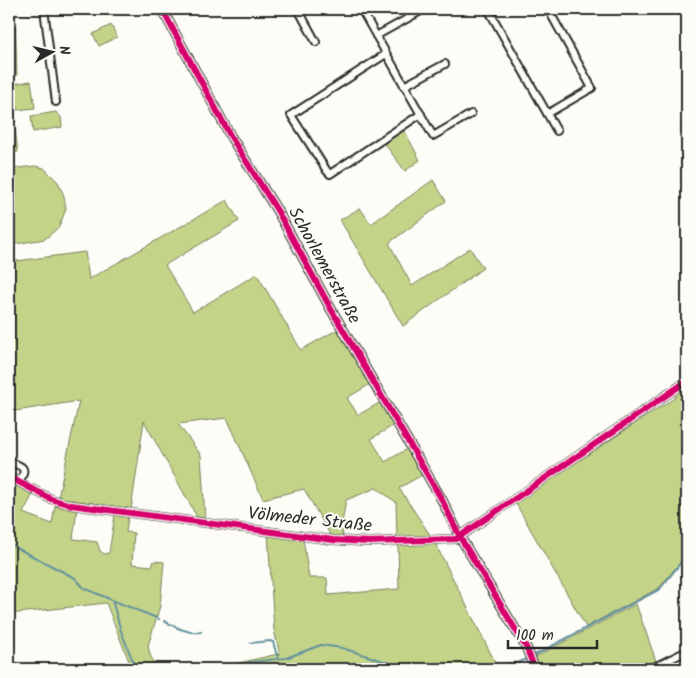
<svg xmlns="http://www.w3.org/2000/svg" width="696" height="678" viewBox="0 0 696 678" font-family="Kalam,sans-serif">
	<style>
		.green { fill: #c3d489; stroke: #77805a }
		.lines { fill: none; stroke-linecap: round; stroke-linejoin: round }
		.stream { stroke: #63929d; stroke-width: 2 }
		.minor-casing { stroke: #2b2b2b; stroke-width: 10 }
		.tertiary-casing { stroke: #2b2b2b; stroke-width: 11 }
		.minor { stroke: #fdfcf7; stroke-width: 6 }
		.tertiary { stroke: #fdfcf7; stroke-width: 8 }
		.rail-casing { stroke: #2b2b2b; stroke-width: 4 }
		.rail { stroke: #fdfcf7; stroke-width: 2; stroke-dasharray: 5.5; stroke-linecap: butt }
		.cycleway-casing { stroke: #fdfcf7; stroke-width: 9 }
		.cycleway { stroke: #d6006c; stroke-width: 6 }
		.labels { text-anchor: middle; stroke-width: 4; stroke-linejoin: round; paint-order: stroke }
		.street-label { font-size: 18px; fill: #2b2b2b; stroke: #fdfcf7 }
	</style>
	<rect width="100%" height="100%" fill="#fdfcf7"/>
	<filter id="ink" filterUnits="userSpaceOnUse"><feTurbulence type="fractalNoise" baseFrequency=".02" numOctaves="2"/><feDisplacementMap in="SourceGraphic" scale="10" xChannelSelector="R" yChannelSelector="G"/><feConvolveMatrix kernelMatrix="1 2 1 2 8 2 1 2 1" color-interpolation-filters="sRGB"/></filter>
	<g filter="url(#ink)">
		<path class="green" d="M15 13 17 76 9 77V14Z
			M111 25 117 37 99 46 93 34Z
			M31 81 35 108 17 110 13 84Z
			M9 83 18 152 9 153Z
			M56 112 61 117 62 127 33 132 31 116Z
			M404 130 420 160 405 171 384 143Z
			M35 166 44 168 58 182 64 196 66 209 59 227 45 239 9 245V169Z
			M433 180 446 201 389 243 412 286 470 248 483 268 403 326 340 220 360 208 371 224Z
			M227 200 239 221 165 265 193 312 257 274 301 350 340 328 372 383 347 398 358 415 381 402 394 425 371 439 385 462 407 449 422 475 399 488 432 538 397 539 396 502 376 488 346 500 342 523 343 539 332 538 304 489 263 499 227 418 178 424 201 455 205 518 197 517 144 421 131 509 58 498 79 401 9 412V262L85 252 89 279Z
			M687 384V554L659 588 586 627 515 502 676 397 674 393Z
			M9 480 33 494 23 513 52 524 55 506 77 509 73 539 97 542 100 551 104 554 109 553 115 514 128 516 126 532 134 533 132 564 152 566 154 561 164 562 160 606 148 646 150 655 157 669H132L106 603 9 614Z
			M268 533 303 539 309 578H327L328 595 399 589 398 542 434 541 496 664 516 662 519 669H226L234 664 278 654 280 655 274 630Z
			M636 604 657 664 647 669H540L535 657Z"/>
		<g class="lines">
			<path class="stream" d="M9 543 15 547 75 578 84 588 112 600 121 631 136 669
				M112 600 159 619
				M164 621C175 627 188 634 201 632
				M251 643 270 641 273 642 278 659
				M533 656 660 589 687 555
				M227 669 251 662 286 658 321 645 342 648 393 664 432 669
				M481 669 515 664 529 658"/>
			<defs>
				<path id="minor" d="M44 9 56 102
					M298 9 316 42
					M361 9 433 136 471 114
					M488 9 557 131
					M376 36 421 11
					M386 54 291 115 327 171 330 174 421 114
					M404 86 445 64
					M547 114 592 88 548 9
					M9 462C23 466 28 468 19 482
					M9 477 51 499 71 505 333 540 369 542 456 539 687 381
					M650 669 687 651"/>
				<path id="tertiary" d="M162 9 231 137 278 212 331 309 442 500 460 537 526 647 535 669"/>
			</defs>
			<use href="#minor" class="minor-casing"/>
			<use href="#tertiary" class="tertiary-casing"/>
			<use href="#minor" class="minor"/>
			<use href="#tertiary" class="tertiary"/>
			<defs>
				<path id="rail" d="M9 650 18 669"/>
			</defs>
			<use href="#rail" class="rail-casing"/>
			<use href="#rail" class="rail"/>
			<defs>
				<path id="cycleway" d="M162 9 231 137 278 212 331 309 442 500 460 537 526 647 535 669
					M9 477 51 499 71 505 333 540 369 542 456 539 687 381"/>
			</defs>
			<use href="#cycleway" class="cycleway-casing"/>
			<use href="#cycleway" class="cycleway"/>
		</g>
	</g>
	<g class="labels">
		<g class="street-label">
			<text transform="translate(325 265) rotate(61)" y="6">Schorlemerstraße</text>
			<text transform="translate(310 519) rotate(6)" y="6">Völmeder Straße</text>
		</g>
	</g>
	<rect width="696" height="678" fill="none" stroke="#fdfcf7" stroke-width="30"/>
	<rect x="15" y="15" width="666" height="648" fill="none" stroke="#2b2b2b" stroke-width="2" filter="url(#ink)"/>
	<g transform="translate(52 52) rotate(82)" stroke="#fdfcf7" stroke-width="4" paint-order="stroke">
	<path d="M0-4L9 19L0 12L-9 19Z" fill="#2b2b2b"/>
	<text y="-8" font-size="14" font-weight="bold" text-anchor="middle" fill="#2b2b2b">N</text>
	</g>
	<path d="M508 640v8h89v-8" fill="none" stroke="#2b2b2b" stroke-width="2.5"/>
	<text x="516" y="640" font-size="15" fill="#2b2b2b" stroke="#fdfcf7" stroke-width="4" paint-order="stroke">100 m</text>
</svg>
